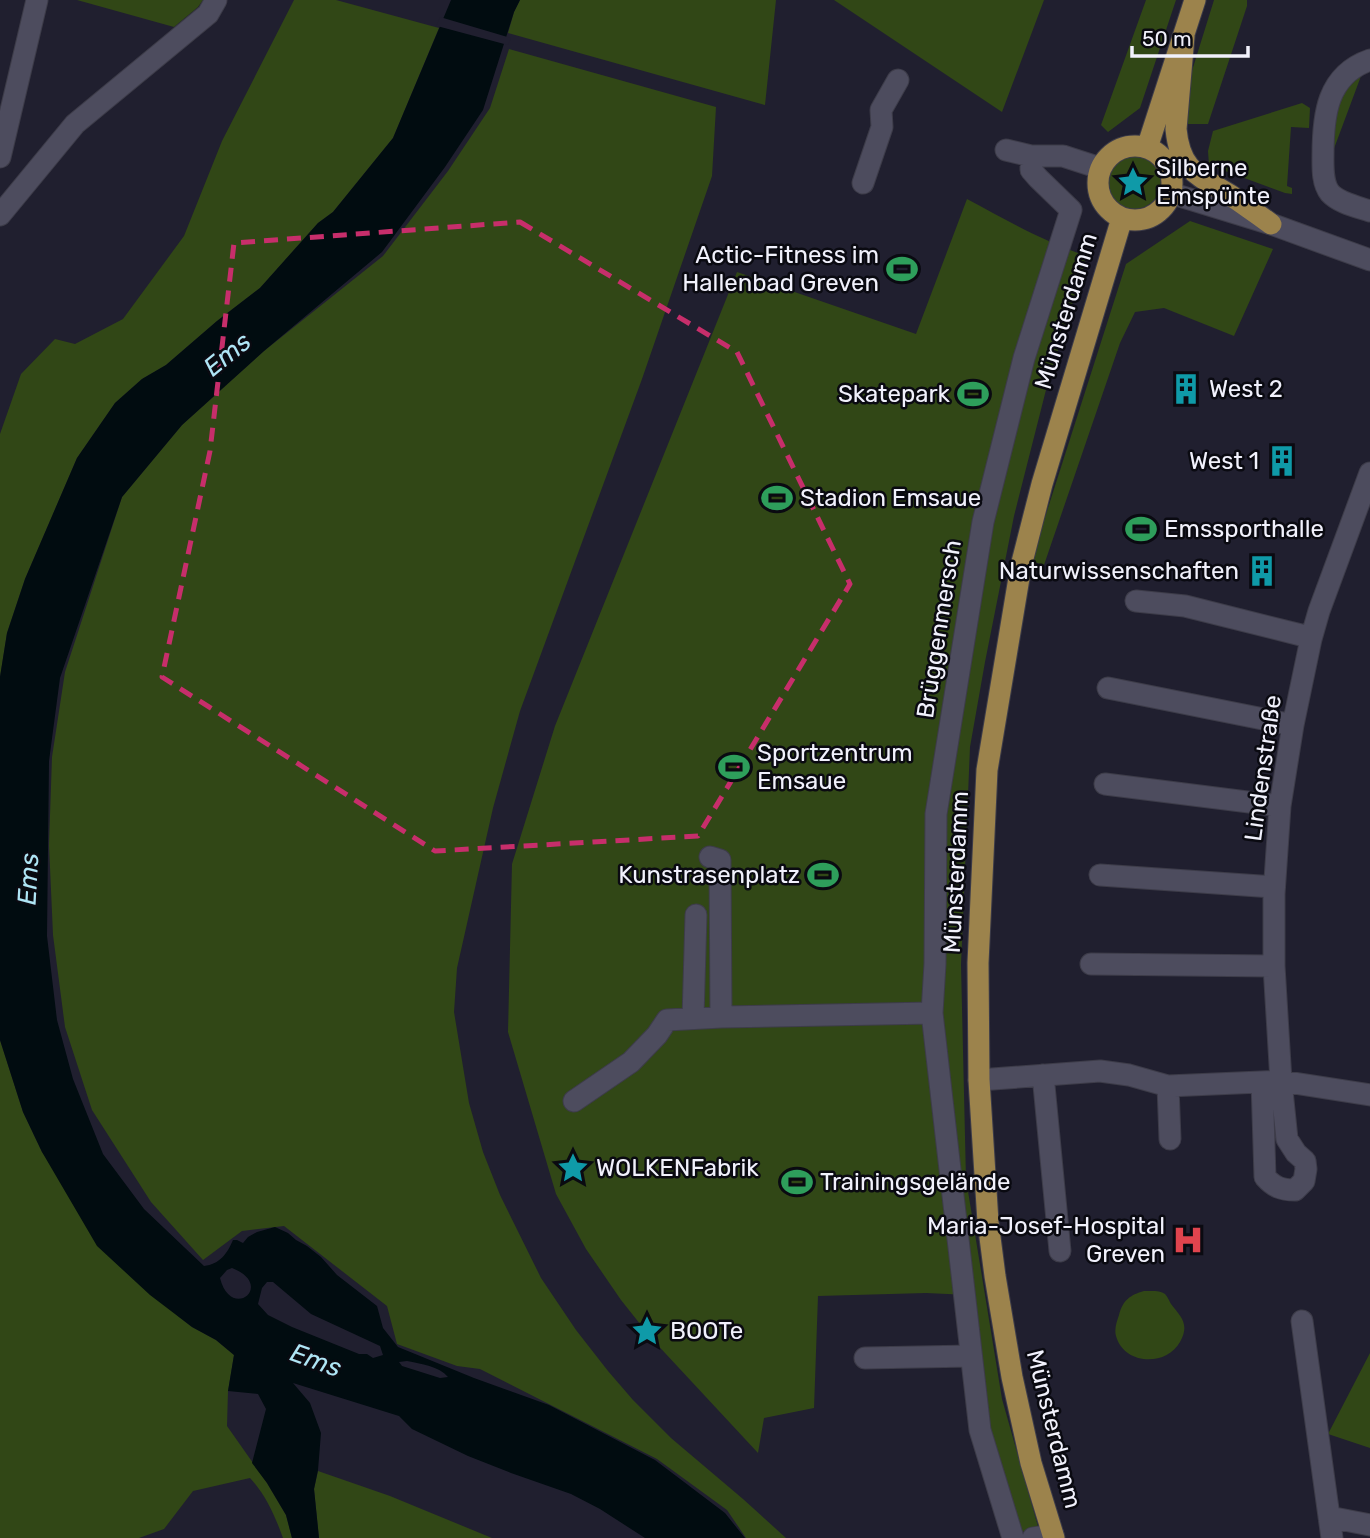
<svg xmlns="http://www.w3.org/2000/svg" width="1370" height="1538" viewBox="0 0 1370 1538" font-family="Rubik,sans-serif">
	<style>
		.green { fill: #314716 }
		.water { fill: #010c10; fill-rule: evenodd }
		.pier { fill: #201f2f }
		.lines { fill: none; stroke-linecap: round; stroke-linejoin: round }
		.minor-casing { stroke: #3d3c49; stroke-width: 23 }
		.major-casing { stroke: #3d3c49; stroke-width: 23 }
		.minor { stroke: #4d4c5e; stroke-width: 21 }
		.major { stroke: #9c834c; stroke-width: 21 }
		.marked { fill: none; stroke: #c72e6b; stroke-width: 5; stroke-dasharray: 14 9; stroke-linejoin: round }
		.labels { text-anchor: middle; stroke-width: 5; stroke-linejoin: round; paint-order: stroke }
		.poi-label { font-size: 24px; fill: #f1f1fc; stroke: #0a0a11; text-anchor: start }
		.street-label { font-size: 24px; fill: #f1f1fc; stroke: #0a0a11 }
		.water-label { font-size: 26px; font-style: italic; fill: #afe5f5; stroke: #0a0a11 }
	</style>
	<rect width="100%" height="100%" fill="#201f2f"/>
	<path class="green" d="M77 0H203L198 7 174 27Z
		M294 0H336L439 28 393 138 333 212 318 223 260 288 217 321 166 365 142 379 115 403 77 458 25 579 7 633 0 677V434L21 374 55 339 75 344 123 319 184 236 222 141Z
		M520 0H776L765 105 508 33 514 12Z
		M834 0H1044L1002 112Z
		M1146 0H1176L1140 108 1108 132 1101 125Z
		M1214 0H1247V6L1208 124H1184L1186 90Z
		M509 49 716 107 712 176 642 379 520 711 493 808 457 968 454 1012 469 1103 483 1152 500 1195 541 1278 576 1330 608 1371 633 1400 671 1438 743 1499 786 1538H746L727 1510 657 1459 480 1369 457 1366 397 1344 387 1306 284 1226 242 1231 203 1260 151 1202 92 1110 65 1027 53 935 49 845 52 757 65 672 122 497 182 425 264 351 383 256 448 171 490 108Z
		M1364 68 1329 162 1331 108Z
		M1302 103 1310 108 1309 128 1291 127 1287 186 1292 188V194L1285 193 1209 165 1208 151 1213 131Z
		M1107 182a27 27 0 1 1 54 0a27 27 0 1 1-54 0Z
		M967 199C1006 220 1045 242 1087 256L1047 386 1014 516 985 662 970 747 961 965 966 1179 1002 1399 1039 1530 1020 1532 986 1431 969 1295 926 1293 818 1296 814 1408 764 1418 758 1453 652 1339 621 1300 586 1249 556 1194 508 1032 512 864 555 726 737 272 916 334Z
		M1190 221 1273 249 1234 336 1164 308 1135 312 1120 343 1044 565 1031 561 1126 264Z
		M0 1040 23 1112 42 1152 178 1316 192 1327 216 1340 234 1355 228 1391 227 1426 267 1483 286 1515 292 1538H283C275 1516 266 1495 250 1478L193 1491 164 1529 139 1538H0Z
		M1144 1291C1151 1291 1160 1290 1165 1294 1168 1297 1169 1301 1171 1304 1181 1317 1190 1324 1180 1342 1166 1367 1124 1365 1116 1336 1114 1329 1117 1321 1119 1315 1123 1300 1130 1295 1144 1291Z
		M1370 1353V1448L1328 1434Z
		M318 1471 390 1496 492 1538H319L314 1489Z"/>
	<path class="water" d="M451 0H520L514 12 483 110 445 167 382 252 264 351 182 425 122 497 60 678 49 761 47 936 57 1020 73 1079 103 1154 144 1209 204 1266C220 1264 227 1254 233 1240H237L243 1243 248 1237 257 1232 275 1227 288 1233 296 1240 307 1246 321 1257 337 1275 377 1306 383 1328 398 1347 474 1378 549 1405 655 1460 725 1513 745 1538H645L600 1509 571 1494 511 1473 468 1456 412 1429 399 1416 293 1383 310 1403 321 1433 318 1470 314 1489 319 1538H292L286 1515 267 1483 252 1463 266 1409 258 1394 228 1391 234 1355 216 1340 192 1327 150 1295 97 1246 42 1152 23 1112 0 1040V677L7 633 25 579 77 458 115 403 142 379 166 365 217 321 260 288 318 223 333 212 393 138ZM232 1268C276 1285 231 1322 220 1278L227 1270ZM267 1282H273L311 1314 380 1346 383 1355 373 1358 367 1354H359L292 1327 268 1315 258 1304 262 1288ZM407 1361C421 1364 439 1366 448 1377L440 1378 402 1366 399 1362Z"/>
	<path class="pier" d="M440 17 511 38 508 45 437 26 436 27Z"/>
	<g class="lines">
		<defs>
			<path id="minor" d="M1370 60C1327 75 1323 115 1323 155 1323 167 1322 183 1330 193 1339 203 1358 207 1370 211
				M1006 150 1031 156H1063L1100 168
				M0 157 37 0
				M863 183 882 127 881 110 898 80
				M1170 193 1271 224 1370 260
				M0 215 75 124 208 14 216 0
				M1136 601 1185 606 1305 636 1311 639
				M1108 688 1293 725
				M1105 784 1280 806
				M710 857 720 860 721 1017
				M1100 875 1274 887
				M1091 964 1274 966
				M693 1018 696 915
				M1043 1075 1060 1251
				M979 1080 1100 1071 1129 1075 1168 1086 1281 1081 1370 1095
				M1262 1082 1265 1177C1274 1187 1281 1190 1295 1190L1304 1181 1306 1169 1305 1161 1296 1153 1287 1139 1281 1081 1274 966V894L1280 806 1293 725 1311 639 1319 611 1370 473
				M1168 1086 1170 1139
				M574 1101 631 1062 657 1035 667 1020 721 1017 932 1013
				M1302 1321 1332 1538
				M865 1358 971 1356
				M1329 1517 1370 1525
				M1013 1538 980 1430 932 1013 935 964 936 814 983 522 1024 358 1071 210 1038 178 1031 170V156
				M1033 1538 1053 1535"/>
			<path id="major" d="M1184 36 1176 129C1180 171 1198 175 1230 195 1244 204 1257 214 1271 224
				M1098 183a37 37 0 1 1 74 0a37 37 0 1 1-74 0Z
				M1147 148 1195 0
				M1054 1538 1031 1463 1012 1377 995 1276 988 1222 979 1080 978 963 987 770 1021 566 1042 484 1122 218"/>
		</defs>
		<use href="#minor" class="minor-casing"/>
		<use href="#major" class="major-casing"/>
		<use href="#minor" class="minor"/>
		<use href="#major" class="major"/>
	</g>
	<path class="marked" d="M520 222 737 352 850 584 698 836 435 851 162 677 210 451 234 243Z"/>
	<defs>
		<symbol id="sight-bare" viewBox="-9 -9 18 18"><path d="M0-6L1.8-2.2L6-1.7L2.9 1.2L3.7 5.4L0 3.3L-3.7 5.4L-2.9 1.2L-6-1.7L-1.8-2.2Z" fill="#0f9aa8" stroke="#0a0a11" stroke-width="2.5" paint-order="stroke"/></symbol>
		<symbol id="stadium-bare" viewBox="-9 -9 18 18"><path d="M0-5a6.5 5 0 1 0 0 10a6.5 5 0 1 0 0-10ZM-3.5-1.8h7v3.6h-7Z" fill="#2e9e5b" stroke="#0a0a11" stroke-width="2.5" paint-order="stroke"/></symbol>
		<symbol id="building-bare" viewBox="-9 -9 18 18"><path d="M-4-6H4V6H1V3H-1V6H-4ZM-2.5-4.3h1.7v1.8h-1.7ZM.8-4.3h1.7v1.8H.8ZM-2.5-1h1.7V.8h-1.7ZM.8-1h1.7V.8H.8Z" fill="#0f9aa8" stroke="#0a0a11" stroke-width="2.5" paint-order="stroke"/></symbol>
		<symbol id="hospital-bare" viewBox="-9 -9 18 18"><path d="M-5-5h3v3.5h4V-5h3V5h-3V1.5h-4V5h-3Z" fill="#e0444e" stroke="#0a0a11" stroke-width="2.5" paint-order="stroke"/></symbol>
	</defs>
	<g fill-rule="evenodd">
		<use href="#sight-bare" x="1111" y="160" width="44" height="44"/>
		<use href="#stadium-bare" x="880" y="247" width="44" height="44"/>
		<use href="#building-bare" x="1164" y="367" width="44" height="44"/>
		<use href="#stadium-bare" x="951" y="372" width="44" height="44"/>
		<use href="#building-bare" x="1260" y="439" width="44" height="44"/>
		<use href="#stadium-bare" x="755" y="476" width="44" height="44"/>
		<use href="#stadium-bare" x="1119" y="507" width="44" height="44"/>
		<use href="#building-bare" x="1240" y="549" width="44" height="44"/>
		<use href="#stadium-bare" x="712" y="745" width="44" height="44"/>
		<use href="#stadium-bare" x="801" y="853" width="44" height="44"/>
		<use href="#sight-bare" x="551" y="1146" width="44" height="44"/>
		<use href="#stadium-bare" x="775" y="1160" width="44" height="44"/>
		<use href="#hospital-bare" x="1166" y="1218" width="44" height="44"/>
		<use href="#sight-bare" x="625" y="1309" width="44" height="44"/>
	</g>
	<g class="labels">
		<g class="poi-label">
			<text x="1156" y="176">Silberne<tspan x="1156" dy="28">Emspünte</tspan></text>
			<text x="879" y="263" text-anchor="end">Actic-Fitness im<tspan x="879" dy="28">Hallenbad Greven</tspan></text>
			<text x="1209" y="397">West 2</text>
			<text x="950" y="402" text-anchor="end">Skatepark</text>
			<text x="1259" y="469" text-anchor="end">West 1</text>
			<text x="800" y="506">Stadion Emsaue</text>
			<text x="1164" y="537">Emssporthalle</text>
			<text x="1239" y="579" text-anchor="end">Naturwissenschaften</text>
			<text x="757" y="761">Sportzentrum<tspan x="757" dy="28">Emsaue</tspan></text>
			<text x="800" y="883" text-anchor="end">Kunstrasenplatz</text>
			<text x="596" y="1176">WOLKENFabrik</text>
			<text x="820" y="1190">Trainingsgelände</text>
			<text x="1165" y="1234" text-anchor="end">Maria-Josef-Hospital<tspan x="1165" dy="28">Greven</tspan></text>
			<text x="670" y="1339">BOOTe</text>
		</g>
		<g class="street-label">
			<text transform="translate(1066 311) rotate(-73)" y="8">Münsterdamm</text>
			<text transform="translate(939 629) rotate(-81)" y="8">Brüggenmersch</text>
			<text transform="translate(1263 768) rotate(-82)" y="8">Lindenstraße</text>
			<text transform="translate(956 872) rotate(-87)" y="8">Münsterdamm</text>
			<text transform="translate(1054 1429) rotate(76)" y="8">Münsterdamm</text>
		</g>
		<g class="water-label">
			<text transform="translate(227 354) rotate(-39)" y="9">Ems</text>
			<text transform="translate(28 879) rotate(-87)" y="9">Ems</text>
			<text transform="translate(316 1360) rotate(20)" y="9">Ems</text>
		</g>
	</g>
	<path d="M1132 46v10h116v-10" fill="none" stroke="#f1f1fc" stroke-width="3.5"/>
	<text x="1142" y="46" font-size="21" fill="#f1f1fc" stroke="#0a0a11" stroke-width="5" paint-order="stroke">50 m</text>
</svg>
